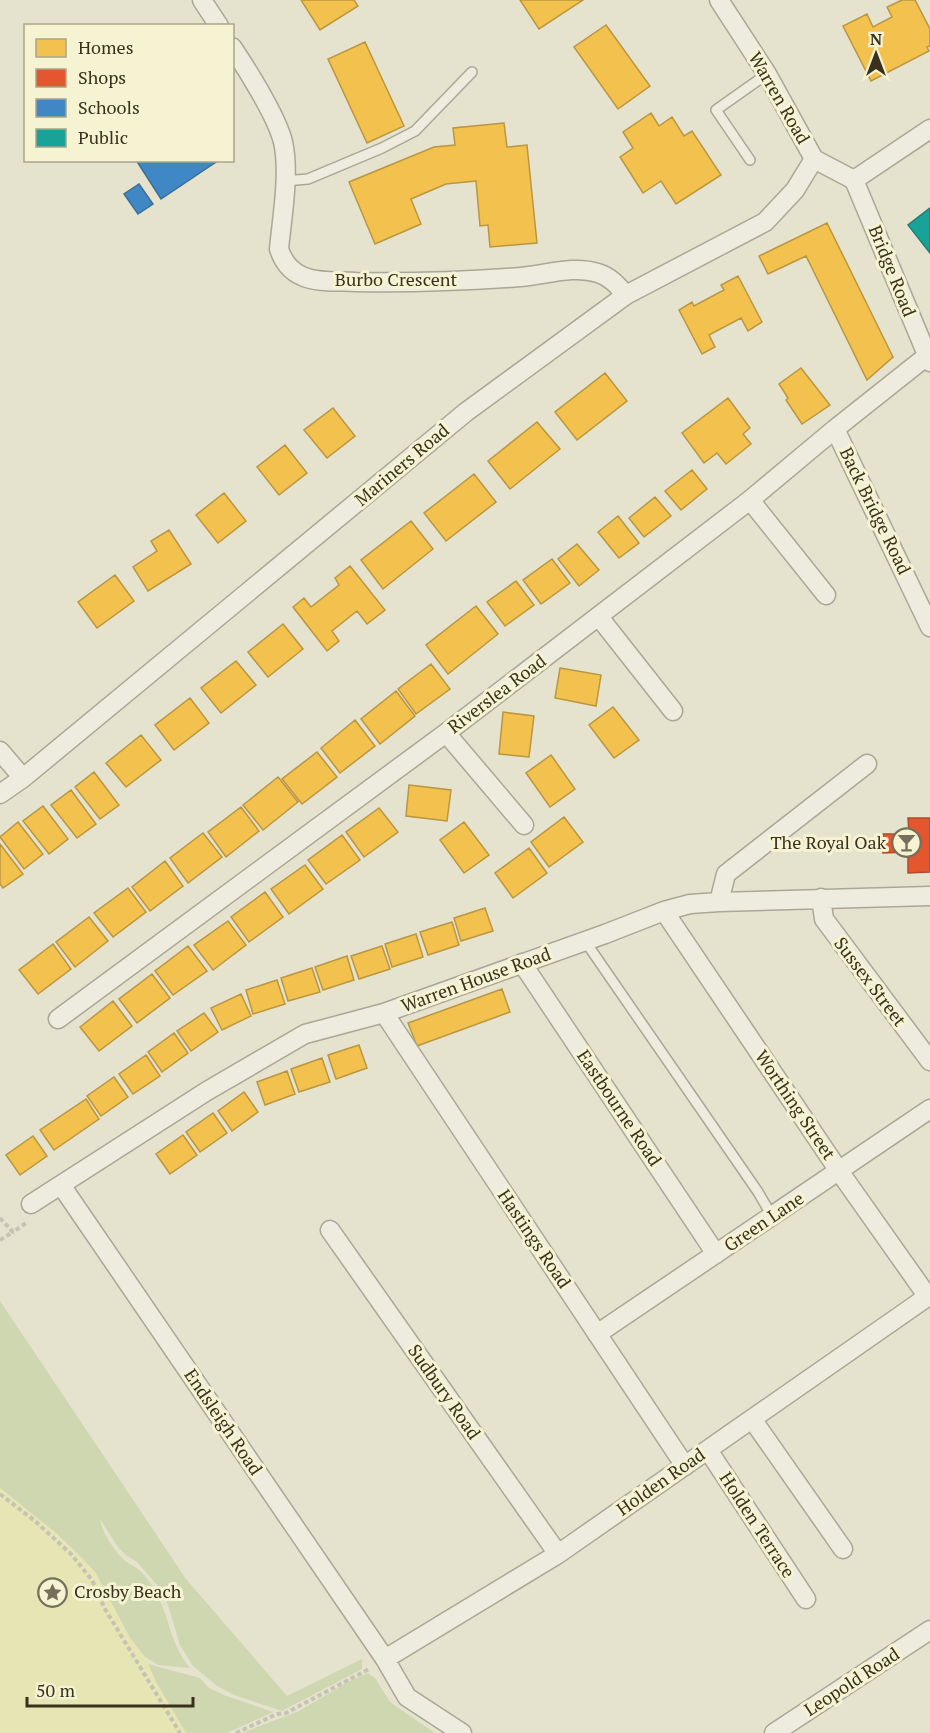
<svg xmlns="http://www.w3.org/2000/svg" width="930" height="1733" viewBox="0 0 930 1733" font-family="'PT Serif',serif">
	<style>
		.green { fill: #ced7af }
		.sand { fill: #e8e5b4 }
		.homes { fill: #f2c14e; stroke: #ba9640; stroke-width: 1.5 }
		.shops { fill: #e4572e; stroke: #b14b29; stroke-width: 1.5 }
		.schools { fill: #3f88c5; stroke: #3d6e93; stroke-width: 1.5 }
		.public { fill: #17a398; stroke: #218073; stroke-width: 1.5 }
		.lines { fill: none; stroke-linecap: round; stroke-linejoin: round }
		.lane-casing { stroke: #aaa796; stroke-width: 12 }
		.street-casing { stroke: #aaa796; stroke-width: 21 }
		.path { stroke: #c6c3b5; stroke-width: 4; stroke-dasharray: 4.5 3; stroke-linecap: butt }
		.lane { stroke: #edecde; stroke-width: 9 }
		.street { stroke: #edecde; stroke-width: 18 }
		.labels { text-anchor: middle; stroke-width: 6; stroke-linejoin: round; paint-order: stroke }
		.street-label { font-size: 18px; fill: #39301e; stroke: #f6f3d3 }
		.poi-label { font-size: 18px; fill: #39301e; stroke: #f6f3d3; text-anchor: end }
	</style>
	<rect width="100%" height="100%" fill="#e5e3cd"/>
	<path class="green" d="M0 1301 186 1579 287 1696 362 1659V1669L282 1711 234 1695 217 1686 193 1666 180 1645 168 1605 158 1586 137 1562 126 1555 118 1547 100 1519C101 1531 114 1550 123 1559 133 1567 140 1568 148 1580 169 1606 168 1643 190 1668L158 1665 144 1656 130 1638 95 1572 83 1559 57 1534 0 1488Z
		M148 1664 200 1678 209 1688 224 1695 273 1712 227 1733H186L157 1684Z
		M368 1673 375 1678 390 1702 435 1733H242L299 1711 348 1682Z"/>
	<path class="sand" d="M0 1488 57 1534 95 1572 130 1638 144 1656 157 1684 186 1733H0Z"/>
	<path class="homes" d="M301 0H354L358 6 320 30Z
		M520 0H583L539 29Z
		M902 0H915L930 29V46L927 47 929 51 871 81 843 26 867 14 873 27 892 17 887 7Z
		M606 25 650 86 618 109 574 47Z
		M365 42 404 126 367 143 328 59Z
		M651 113 659 126 672 117 684 136 692 131 721 175 676 204 661 181 643 193 620 157 633 148 623 132Z
		M504 123 507 147 527 145 537 243 490 247 488 225 480 226 476 181 446 184 411 199 421 224 375 244 349 182 434 147 455 145 453 128Z
		M827 223 893 357 867 380 806 256 768 274 759 256Z
		M738 276 762 322 748 331 741 318 709 335 715 347 702 354 679 310 692 302 694 306 724 290 721 285Z
		M801 368 830 405 802 424 786 400 788 398 779 384Z
		M605 373 627 401 577 440 555 412Z
		M728 398 750 428 743 434 751 444 726 464 717 453 704 463 682 433Z
		M333 408 355 436 327 458 304 430Z
		M537 422 560 449 510 489 488 461Z
		M285 445 307 473 279 495 257 467Z
		M692 470 707 489 681 510 665 491Z
		M474 474 496 502 446 541 424 513Z
		M224 493 246 521 218 543 196 515Z
		M655 497 671 516 644 537 629 518Z
		M618 516 639 543 619 558 598 532Z
		M411 521 433 549 383 589 361 560Z
		M169 530 191 564 148 591 133 567 157 551 151 541Z
		M577 544 599 570 579 586 558 559Z
		M552 559 570 583 541 604 523 580Z
		M350 566 385 610 367 624 357 611 332 631 339 641 327 651 293 607 304 598 311 607 339 585 335 578Z
		M115 575 134 601 97 628 78 602Z
		M516 581 534 605 505 626 487 602Z
		M476 606 498 634 448 674 426 645Z
		M283 624 303 649 268 677 248 652Z
		M236 661 256 685 221 713 201 688Z
		M431 664 450 689 416 714 398 689Z
		M560 668 601 675 596 706 555 698Z
		M396 691 415 716 380 744 361 719Z
		M190 698 209 723 174 750 155 725Z
		M613 707 639 740 614 758 589 725Z
		M503 712 534 716 529 757 499 754Z
		M355 720 375 746 340 773 321 748Z
		M141 735 161 760 126 787 106 763Z
		M317 752 337 777 302 804 282 779Z
		M551 755 575 789 550 807 526 773Z
		M94 772 119 805 100 819 75 787Z
		M278 777 298 802 263 830 243 805Z
		M409 785 451 790 447 821 406 816Z
		M71 790 96 824 77 838 51 805Z
		M43 806 68 839 49 854 23 821Z
		M241 807 259 831 226 857 208 832Z
		M379 808 398 832 364 857 346 832Z
		M564 817 583 842 549 867 531 842Z
		M18 822 43 854 24 869 0 837Z
		M464 822 489 855 464 873 440 840Z
		M203 833 222 857 188 883 170 858Z
		M342 835 360 860 326 884 308 860Z
		M0 844 23 874 3 888 0 884Z
		M529 848 547 873 513 898 495 873Z
		M165 861 183 886 150 911 132 887Z
		M305 865 323 889 289 914 271 889Z
		M128 888 146 912 113 937 94 913Z
		M265 892 283 917 249 942 231 917Z
		M485 908 493 931 461 941 454 918Z
		M89 917 108 941 75 967 56 942Z
		M228 921 246 945 213 970 194 945Z
		M452 922 459 945 428 955 420 932Z
		M416 934 423 957 392 967 385 944Z
		M53 944 71 969 38 994 19 970Z
		M188 946 207 971 173 995 155 971Z
		M382 946 390 969 359 979 351 956Z
		M347 956 354 980 323 990 315 967Z
		M312 968 320 992 288 1001 281 978Z
		M152 974 170 998 137 1023 119 999Z
		M277 980 285 1004 253 1014 246 990Z
		M502 989 510 1012 417 1046 408 1023Z
		M241 994 251 1016 222 1030 211 1008Z
		M113 1001 132 1026 99 1051 80 1027Z
		M204 1013 218 1032 191 1051 177 1031Z
		M174 1033 188 1053 162 1072 148 1052Z
		M359 1045 367 1068 336 1079 328 1055Z
		M146 1055 160 1076 133 1094 119 1074Z
		M322 1058 330 1082 299 1092 291 1069Z
		M287 1071 295 1094 265 1105 257 1082Z
		M114 1077 128 1097 101 1116 87 1096Z
		M244 1092 258 1112 232 1131 218 1111Z
		M86 1099 99 1119 54 1150 40 1130Z
		M213 1113 227 1133 200 1152 186 1132Z
		M183 1135 197 1155 170 1174 156 1154Z
		M33 1136 47 1156 20 1175 6 1155Z"/>
	<path class="shops" d="M908 818H930V872L908 873V852L883 853V834H909Z"/>
	<path class="schools" d="M136 160H219L161 199Z
		M139 184 153 204 138 214 124 194Z"/>
	<path class="public" d="M930 208V253L908 225Z"/>
	<g class="lines">
		<defs>
			<path id="lane" d="M750 160 716 110 767 74
				M284 181 308 179 382 148 415 131 472 72
				M585 941 758 1192 772 1216"/>
			<path id="street" d="M202 0 219 26
				M719 0 767 74 814 159 854 180
				M232 47C247 69 277 117 283 142 290 173 282 217 279 249 283 261 290 271 302 276 317 283 339 281 356 282 411 283 466 281 521 277 546 275 573 265 598 273 611 277 618 286 626 295
				M854 180 930 362
				M854 180 930 129
				M835 429 930 627
				M750 500 826 595
				M599 617 673 711
				M446 733 524 825
				M0 751 23 778
				M0 794 23 778 466 412 626 295 765 222 795 190 814 159
				M821 898 824 919 930 1061
				M719 902 726 874 867 764
				M664 911 839 1171 928 1297
				M522 963 716 1254
				M384 1013 685 1466
				M58 1019 446 733 750 500 835 429 927 356
				M61 1185 385 1659 407 1697 462 1733
				M31 1204 207 1091 305 1034 384 1013 605 934 664 911 690 904 719 902 930 896
				M330 1230 558 1554
				M597 1334 930 1109
				M752 1419 843 1549
				M708 1450 806 1599
				M385 1659 558 1554 930 1295
				M774 1733 930 1630"/>
		</defs>
		<use href="#lane" class="lane-casing"/>
		<use href="#street" class="street-casing"/>
		<path class="path" d="M0 1218 13 1232 26 1223
			M0 1240 13 1232
			M0 1494 35 1521 71 1554 92 1580 105 1609 180 1733
			M236 1733 277 1714 286 1713 369 1669"/>
		<use href="#lane" class="lane"/>
		<use href="#street" class="street"/>
	</g>
	<defs>
		<symbol id="bar-ring" viewBox="-11 -11 22 22"><circle r="9.5" fill="#f6f3d3" stroke="#756f5b" stroke-width="1.5"/><path d="M-6-5H6L.8 .8V4.5H3.5V6h-7V4.5H-.8V.8Z" fill="#756f5b"/></symbol>
		<symbol id="sight-ring" viewBox="-11 -11 22 22"><circle r="9.5" fill="#f6f3d3" stroke="#756f5b" stroke-width="1.5"/><path d="M0-6L1.8-2.2L6-1.7L2.9 1.2L3.7 5.4L0 3.3L-3.7 5.4L-2.9 1.2L-6-1.7L-1.8-2.2Z" fill="#756f5b"/></symbol>
	</defs>
	<g fill-rule="evenodd">
		<use href="#bar-ring" x="890" y="826" width="33" height="33"/>
		<use href="#sight-ring" x="36" y="1576" width="33" height="33"/>
	</g>
	<g class="labels">
		<g class="street-label">
			<text transform="translate(779 98) rotate(60)" y="6">Warren Road</text>
			<text transform="translate(892 271) rotate(68)" y="6">Bridge Road</text>
			<text x="396" y="286">Burbo Crescent</text>
			<text transform="translate(402 465) rotate(-40)" y="6">Mariners Road</text>
			<text transform="translate(875 511) rotate(64)" y="6">Back Bridge Road</text>
			<text transform="translate(497 694) rotate(-37)" y="6">Riverslea Road</text>
			<text transform="translate(476 980) rotate(-20)" y="6">Warren House Road</text>
			<text transform="translate(870 982) rotate(53)" y="6">Sussex Street</text>
			<text transform="translate(795 1105) rotate(56)" y="6">Worthing Street</text>
			<text transform="translate(619 1108) rotate(56)" y="6">Eastbourne Road</text>
			<text transform="translate(764 1222) rotate(-34)" y="6">Green Lane</text>
			<text transform="translate(534 1239) rotate(56)" y="6">Hastings Road</text>
			<text transform="translate(444 1392) rotate(55)" y="6">Sudbury Road</text>
			<text transform="translate(223 1422) rotate(56)" y="6">Endsleigh Road</text>
			<text transform="translate(661 1482) rotate(-35)" y="6">Holden Road</text>
			<text transform="translate(757 1525) rotate(57)" y="6">Holden Terrace</text>
			<text transform="translate(852 1682) rotate(-33)" y="6">Leopold Road</text>
		</g>
		<g class="poi-label">
			<text x="886" y="849">The Royal Oak</text>
			<text x="74" y="1598" text-anchor="start">Crosby Beach</text>
		</g>
	</g>
	<rect x="24" y="24" width="210" height="138" fill="#f6f3d3" stroke="#aaa58b" stroke-width="1.5"/>
	<rect x="36" y="39" width="30" height="18" fill="#f2c14e" stroke="#aaa58b" stroke-width="1.5"/>
	<text x="78" y="54" font-size="18" fill="#39301e">Homes</text>
	<rect x="36" y="69" width="30" height="18" fill="#e4572e" stroke="#aaa58b" stroke-width="1.5"/>
	<text x="78" y="84" font-size="18" fill="#39301e">Shops</text>
	<rect x="36" y="99" width="30" height="18" fill="#3f88c5" stroke="#aaa58b" stroke-width="1.5"/>
	<text x="78" y="114" font-size="18" fill="#39301e">Schools</text>
	<rect x="36" y="129" width="30" height="18" fill="#17a398" stroke="#aaa58b" stroke-width="1.5"/>
	<text x="78" y="144" font-size="18" fill="#39301e">Public</text>
	<g transform="translate(876 54)" stroke="#f6f3d3" stroke-width="4.5" paint-order="stroke">
	<path d="M0-4.5L10 22L0 15L-10 22Z" fill="#39301e"/>
	<text y="-9" font-size="16" font-weight="bold" text-anchor="middle" fill="#39301e">N</text>
	</g>
	<path d="M27 1697v9h166v-9" fill="none" stroke="#39301e" stroke-width="3"/>
	<text x="36" y="1697" font-size="18" fill="#39301e" stroke="#f6f3d3" stroke-width="4.5" paint-order="stroke">50 m</text>
</svg>
